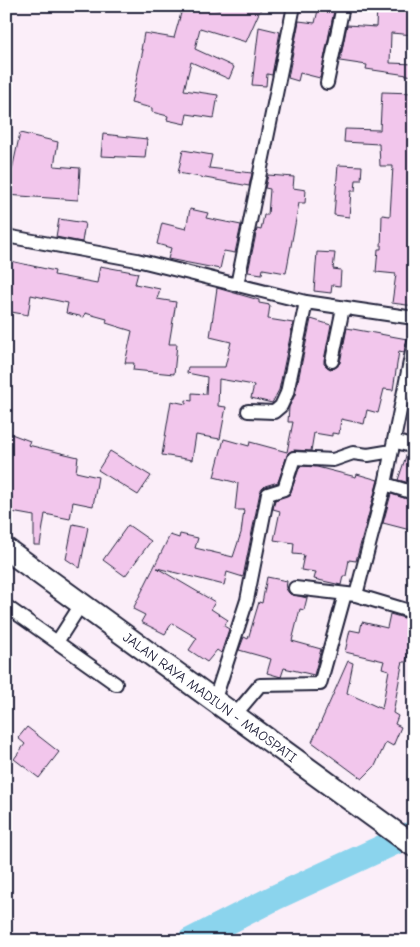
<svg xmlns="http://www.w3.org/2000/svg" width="420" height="947" viewBox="0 0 420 947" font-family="'Comic Neue',sans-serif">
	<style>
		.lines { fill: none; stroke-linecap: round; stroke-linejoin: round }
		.river { stroke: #8bd4ed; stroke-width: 26 }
		.building { fill: #f2c6ec; stroke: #22223b }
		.minor-casing { stroke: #22223b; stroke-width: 16 }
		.trunk-casing { stroke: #22223b; stroke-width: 25 }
		.minor { stroke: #fff; stroke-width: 12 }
		.trunk { stroke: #fff; stroke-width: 21 }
		.labels { text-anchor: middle; stroke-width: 4; stroke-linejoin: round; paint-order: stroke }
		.street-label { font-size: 14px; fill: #22223b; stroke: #fff }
	</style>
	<rect width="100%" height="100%" fill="#fbeef9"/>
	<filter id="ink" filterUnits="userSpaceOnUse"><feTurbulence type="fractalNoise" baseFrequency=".02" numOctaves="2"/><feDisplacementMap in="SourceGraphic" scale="10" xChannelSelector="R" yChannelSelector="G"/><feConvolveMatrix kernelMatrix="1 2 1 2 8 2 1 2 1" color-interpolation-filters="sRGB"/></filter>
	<g filter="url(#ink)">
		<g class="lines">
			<path class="river" d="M190 941 276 897 414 833"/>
		</g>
		<path class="building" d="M183 6H204L219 10 221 6H262L246 42 200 28 195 49 234 67 229 79 191 62 184 90 218 95 214 118 187 114 185 124 167 120 168 116 152 112V108L131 103 143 50H141L144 33 174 38Z
			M319 6H335L320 78 300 73 298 81 288 78 299 21 315 23Z
			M377 6H398V9L414 10V35L391 33 390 63 414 64V76L366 69 367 65 340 61 347 25 376 27Z
			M259 27 280 32 272 75 267 74 266 86 252 85Z
			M382 92 414 93V169L411 217H414V306L392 303 396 274 376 272 378 249H381L382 215 390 216 393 166H380L379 144 344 142 345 129 380 130Z
			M20 133 58 142 54 166 80 168 78 200 6 195V169L12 170Z
			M103 134 147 139 145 158 101 156Z
			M183 150 212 155 209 168 252 173 249 186 178 173Z
			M338 165 362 166 361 180H356L355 191H351L349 217 334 215Z
			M268 175 294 177 293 188 306 190 305 203H299L286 273 263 269 262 274 248 272 257 229 261 230 264 215H268L270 189 265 188Z
			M190 209 208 213 206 218 241 225 235 253 224 251 220 269 168 259 171 248 157 244 162 223 186 229Z
			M59 219 85 223 82 242 56 237Z
			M317 252 335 253 333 269 341 270 340 286 332 285 331 293 314 291Z
			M6 260 55 271 54 275 97 283 100 266 138 273 135 284 160 289 157 299 176 302 169 344H177L174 374 133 370 134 363H125L132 331 106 323 107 319 85 313 84 317 66 313 68 303 31 295 28 315 6 311Z
			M217 288 259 300V303L270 305 268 319 293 323 279 390 272 403 251 398 254 385 219 379 218 406 226 407 220 439 196 435 192 460 162 455 171 401 186 404V400L192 401V393L206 394 207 377 187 373 188 367H225L231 342 210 337Z
			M311 319 331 325 324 360V364L330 369 335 368 340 363 347 328 407 339 404 352 399 351 393 390 384 389 378 413 367 410 364 424 341 419 339 434 332 433V436L314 433 311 451 294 450 288 453 278 482 265 486 260 492 243 577 227 572 224 585 157 568 215 602 211 609 228 620 224 626 229 629 221 653 217 650 207 662 189 650 197 638 172 623 165 634 141 622 145 615 133 609 170 535 179 538 180 534 198 538 195 548 233 557 241 533 244 510H235L238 483 214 477 224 439 249 446 250 442 287 452 293 422H288L289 407 295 395Z
			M6 432 30 441 28 445 78 457 76 472 98 477 93 506 73 502 70 519 45 514 40 545H34V516L6 511Z
			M110 451 151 476 138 495 98 470Z
			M407 453 414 455V484L398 480Z
			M300 466 317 467 356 477 357 474 378 480 356 561 349 560 346 576H343L341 585 314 579 316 572 301 570 304 555 293 554 294 543 274 540 280 511 273 509 275 500 290 494Z
			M391 494 414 501V531L383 523Z
			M73 524 88 527 80 568 66 559Z
			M128 525 151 541 125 576 103 560Z
			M267 577 287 581 286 589 290 594 307 598 304 610 300 609 292 641 321 649 314 675 284 668 281 677 267 673 271 659 239 650 244 637 248 639 259 602 262 603Z
			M390 614 404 618 414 615V645H410L406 662H403L402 665 393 713 398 716 395 724 401 727 393 746 386 742 375 766 362 779 312 742 348 661 353 663 347 693 382 709 389 670 382 668 384 661 345 652 350 630 360 632 362 622 387 628Z
			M27 727 59 752 39 778 14 759 25 744 18 738Z"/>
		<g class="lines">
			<defs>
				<path id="minor" d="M327 83 343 6
					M6 236 137 260 306 302 414 318
					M237 285 294 6
					M332 361 343 308
					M248 411 274 412 281 406 287 393 306 302
					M394 441 414 447
					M385 484 414 493
					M295 588 356 595 385 484 414 342
					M356 595 406 610
					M6 606 116 684
					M57 642 82 603
					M214 702 247 600 268 494 284 489 294 458 333 460 353 453 368 455 392 451
					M234 716 260 685 320 684 345 594"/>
				<path id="trunk" d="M6 549 414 846"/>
			</defs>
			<use href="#minor" class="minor-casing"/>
			<use href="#trunk" class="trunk-casing"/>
			<use href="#minor" class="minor"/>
			<use href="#trunk" class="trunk"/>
		</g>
	</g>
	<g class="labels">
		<g class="street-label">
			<text transform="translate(210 697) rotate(36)" y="5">JALAN RAYA MADIUN - MAOSPATI</text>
		</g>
	</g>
	<rect width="420" height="947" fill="none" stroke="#fff" stroke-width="25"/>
	<rect x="12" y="12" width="395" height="922" fill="none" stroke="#22223b" stroke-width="2" filter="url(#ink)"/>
</svg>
